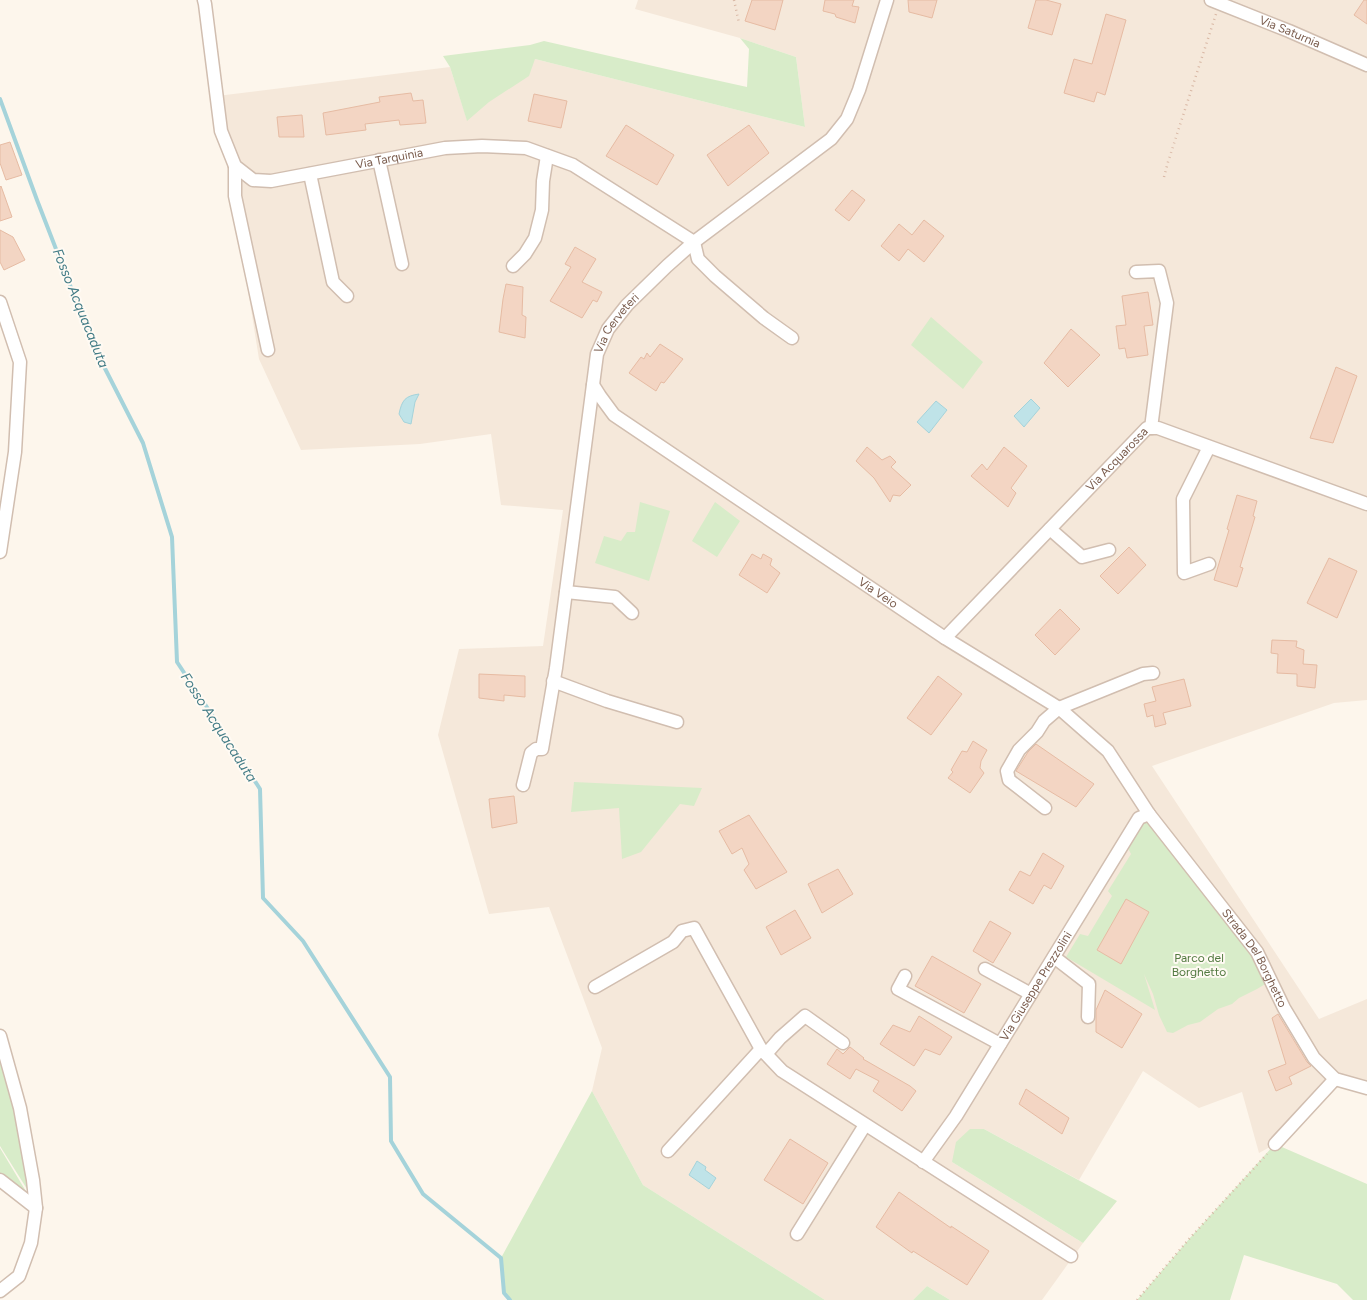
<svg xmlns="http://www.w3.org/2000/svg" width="1367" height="1300" viewBox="0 0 1367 1300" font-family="Figtree,sans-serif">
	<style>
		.residential { fill: #f5e8da }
		.green { fill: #d8ecc9 }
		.water { fill: #bfe3e8; stroke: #a5d3da }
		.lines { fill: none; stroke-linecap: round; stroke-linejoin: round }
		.stream { stroke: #a5d3da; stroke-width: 4 }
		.building { fill: #f3d5c3; stroke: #e6bba3 }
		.minor-casing { stroke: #d1beb0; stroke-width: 15 }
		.path { stroke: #d9b8a5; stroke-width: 2.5; stroke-dasharray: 1 4; stroke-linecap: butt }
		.minor { stroke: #fff; stroke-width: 12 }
		.labels { text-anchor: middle; stroke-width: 4; stroke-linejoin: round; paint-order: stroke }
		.street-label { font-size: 12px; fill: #7a5c4d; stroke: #fffaf3 }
		.park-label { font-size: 12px; fill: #537a41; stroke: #fffaf3 }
		.water-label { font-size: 14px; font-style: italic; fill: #437c86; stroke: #fffaf3 }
	</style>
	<rect width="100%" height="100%" fill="#fdf6ec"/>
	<path class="residential" d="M638 0H1367V700L1334 703 1152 766 1319 1019 1367 999V1084L1335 1079 1275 1144 1259 1153 1242 1092 1199 1108 1143 1071 1079 1180 984 1129 952 1162 1083 1243 1042 1300H950L927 1286 913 1300H825L643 1185 592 1091 602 1048 549 907 489 914 438 735 459 649 543 646 563 510 501 505 491 434 420 444 301 450 259 359 217 96 450 67 467 120 535 59 805 127 796 57 740 38 635 9Z"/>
	<path class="green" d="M740 38 796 57 805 127 535 59 529 76 489 102 467 121 450 67 443 56 530 45 544 41 688 74 747 87 749 49Z
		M931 317 983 362 963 389 911 345Z
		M640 502 670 511 649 581 595 563 604 536 621 541 627 532H635Z
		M715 502 740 521 717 557 692 541Z
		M574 782 702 788 694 806 680 804 641 852 622 859 619 808 571 812Z
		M1148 818 1251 954 1267 983 1257 989 1239 998 1232 1004 1218 1009 1200 1022 1188 1025 1173 1033 1167 1032 1159 1015 1153 994 1144 974 1155 1010 1066 957 1080 934 1088 936 1112 896 1108 891 1131 854 1126 844 1137 826Z
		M0 1036 32 1197 0 1146Z
		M592 1091 643 1185 825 1300H510L504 1293 501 1258Z
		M970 1129H984L1117 1201 1083 1243 952 1162 956 1142Z
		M1275 1144 1367 1184V1300H1353L1337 1284 1244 1255 1230 1300H1137L1189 1239Z
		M0 1148 36 1208 0 1180Z
		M927 1286 950 1300H913Z"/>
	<path class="water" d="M419 394 415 402 411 424 404 422 399 414C402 400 405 396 419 394Z
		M1031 399 1040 408 1024 427 1014 416Z
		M936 401 947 410 929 433 917 422Z
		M697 1161 706 1167 705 1170 716 1178 709 1189 689 1175Z"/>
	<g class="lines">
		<path class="stream" d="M0 99 37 200 94 347 143 443 172 537 177 662 226 736 260 789 263 898 303 941 390 1077 391 1141 423 1194 501 1258 504 1293 510 1300"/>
	</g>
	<path class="building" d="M752 0H783L775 30 745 21Z
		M825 0H854L852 6 859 7 855 23 836 17 835 14 823 11Z
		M908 0H937L932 18 909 12Z
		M1036 0H1046L1061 4 1052 35 1028 28Z
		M1364 0H1367V24L1354 15Z
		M1106 14 1126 20 1105 95 1097 92 1094 102 1064 93 1074 59 1092 64Z
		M411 93 413 101 423 100 426 123 400 125 399 120 365 124 366 130 326 135 323 113 380 102 379 97Z
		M534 94 567 101 561 128 528 121Z
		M302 115 304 137H279L277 117Z
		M626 125 674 155 657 185 606 156Z
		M749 125 769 153 728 186 707 155Z
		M10 142 22 175 6 180 0 163V145Z
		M1 186 12 217 0 221V187Z
		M852 190 865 200 849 221 835 210Z
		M924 220 944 236 924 262 908 249 899 261 881 246 899 224 912 235Z
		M0 230 13 237 25 260 4 270 0 262Z
		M575 247 596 259 582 282 602 292 597 302 593 300 582 318 550 301 571 267 565 264Z
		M506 284 523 287 522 315 526 317 525 338 499 332 503 299Z
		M1148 292 1153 325 1144 326 1148 355 1127 358 1125 348 1119 349 1116 326 1126 325 1122 296Z
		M1071 329 1100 355 1068 387 1044 363Z
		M660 344 683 359 664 383 661 382 656 391 629 373 641 357 644 359 647 353 650 357Z
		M1336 367 1357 376 1333 443 1310 438Z
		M867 447 882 460 890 456 896 462 891 467 911 485 900 496 893 495 890 502 874 478 856 461Z
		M1004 447 1027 466 1011 488 1016 493 1008 507 971 476 982 464 987 470Z
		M1237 495 1257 501 1253 516 1255 517 1240 567 1243 568 1237 587 1214 580 1229 530 1227 529Z
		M1129 547 1146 565 1118 594 1100 576Z
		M752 554 761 559 763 554 772 559 770 565 780 573 767 593 739 575Z
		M1329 558 1357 571 1337 618 1307 603Z
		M1060 609 1080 629 1055 655 1035 635Z
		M1272 640 1297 641 1296 647 1304 650 1303 664 1317 665 1315 688 1297 686V674L1277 673 1278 654 1271 653Z
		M479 674 525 676V697L504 695V701L479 698Z
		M938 676 962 694 931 735 907 718Z
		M1184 679 1191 706 1163 713 1166 724 1155 727 1153 715 1147 717 1144 704 1156 701 1152 687Z
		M973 741 987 750 981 761 980 768 984 773 970 793 948 778 953 772 951 770 962 751 967 752Z
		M1036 744 1094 784 1076 807 1016 771 1028 752Z
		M514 796 517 823 492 828 489 799Z
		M749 815 787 872 756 889 744 870 749 864 742 848 732 854 719 831Z
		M1043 853 1064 866 1051 889 1044 885 1033 904 1009 890 1020 871 1030 876Z
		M838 869 853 894 822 913 808 884Z
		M1126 899 1149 912 1121 964 1097 950Z
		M795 910 811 938 781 955 766 927Z
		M990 921 1011 933 993 963 973 951Z
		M932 956 981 984 964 1013 915 986Z
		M1105 990 1142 1014 1122 1048 1096 1032V1010Z
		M1278 1014 1307 1062 1311 1066 1289 1077 1292 1084 1276 1091 1268 1071 1286 1064 1272 1018Z
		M919 1016 952 1037 940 1055 925 1049 914 1066 880 1044 893 1025 910 1032Z
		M850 1047 864 1058 863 1059 910 1086 916 1091 902 1111 873 1091 879 1081 856 1069 850 1079 827 1064 837 1049 843 1054Z
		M1026 1089 1069 1118 1062 1134 1019 1104Z
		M790 1139 828 1163 803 1204 764 1180Z
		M899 1192 951 1228V1226L989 1251 967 1285 913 1251 912 1253 876 1227Z"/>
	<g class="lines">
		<defs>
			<g id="minor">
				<path id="s1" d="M204 0 205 4 221 131 235 166 253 180 271 181 445 148 482 146 526 148 573 165 694 242 698 259 715 276 764 318 792 338"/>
				<path id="s2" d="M1211 0 1289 31 1367 65"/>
				<path d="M379 160 402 264"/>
				<path d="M235 166V196L268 350"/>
				<path d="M310 174 333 282 347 296"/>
				<path d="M513 266 525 254 535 238 542 210 543 181 547 156"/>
				<path d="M1136 272 1159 271 1167 303 1151 428"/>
				<path d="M0 302 20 362 15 452 0 552"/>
				<path id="s3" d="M593 385 600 396 614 415 945 638 1059 708 1108 751 1149 814 1257 952 1284 1008 1314 1058 1335 1079 1367 1088"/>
				<path d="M1050 529 1082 557 1109 550"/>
				<path d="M1209 564 1184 573 1183 499 1209 447"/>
				<path d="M566 592 615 597 632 613"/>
				<path id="s4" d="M945 638 1147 428H1158L1367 504"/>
				<path d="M553 681 607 701 677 722"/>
				<path id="s5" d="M523 785 531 753 536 749H542L556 668 597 354 608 329 627 305 667 266 694 242 831 139 847 119 859 90 887 0"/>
				<path d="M1045 808 1009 780 1007 771 1019 750 1037 732 1044 721 1059 708 1143 674 1153 673"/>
				<path d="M1054 957 1089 984 1088 1017"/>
				<path d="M985 969 1031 994"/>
				<path d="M905 976 898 989 1000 1044"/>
				<path d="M595 987 673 942 682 931 694 928 761 1049 782 1071 1071 1256"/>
				<path d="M0 1036 20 1108 33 1180 36 1208 31 1243 19 1276 0 1291"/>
				<path d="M766 1054 780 1038 805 1016 843 1043"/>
				<path d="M1275 1144 1335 1079"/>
				<path d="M668 1151 761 1049"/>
				<path id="s6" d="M923 1162 956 1116 1139 818 1149 814"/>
				<path d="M0 1180 36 1208"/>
				<path d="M797 1234 865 1125"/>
			</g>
		</defs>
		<use href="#minor" class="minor-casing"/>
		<path class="path" d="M734 0 739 23
			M1164 177 1168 162 1216 14
			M1137 1300 1189 1239 1267 1154"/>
		<use href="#minor" class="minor"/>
	</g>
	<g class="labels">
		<g class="street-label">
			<text dy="4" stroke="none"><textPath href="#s2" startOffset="85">Via Saturnia</textPath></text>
			<text dy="4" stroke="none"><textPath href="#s1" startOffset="331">Via Tarquinia</textPath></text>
			<text dy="4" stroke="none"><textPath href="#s5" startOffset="481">Via Cerveteri</textPath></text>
			<text dy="4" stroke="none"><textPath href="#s4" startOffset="248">Via Acquarossa</textPath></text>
			<text dy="4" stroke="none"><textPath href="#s3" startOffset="355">Via Veio</textPath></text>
			<text dy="4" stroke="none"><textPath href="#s3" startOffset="889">Strada Del Borghetto</textPath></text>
			<text dy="4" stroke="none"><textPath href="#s6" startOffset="209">Via Giuseppe Prezzolini</textPath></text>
		</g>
		<g class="park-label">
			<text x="1199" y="962">Parco del<tspan x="1199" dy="14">Borghetto</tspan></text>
		</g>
		<g class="water-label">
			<text transform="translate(81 308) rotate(68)" y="5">Fosso Acquacaduta</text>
			<text transform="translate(219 727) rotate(57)" y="5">Fosso Acquacaduta</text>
		</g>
	</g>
</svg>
